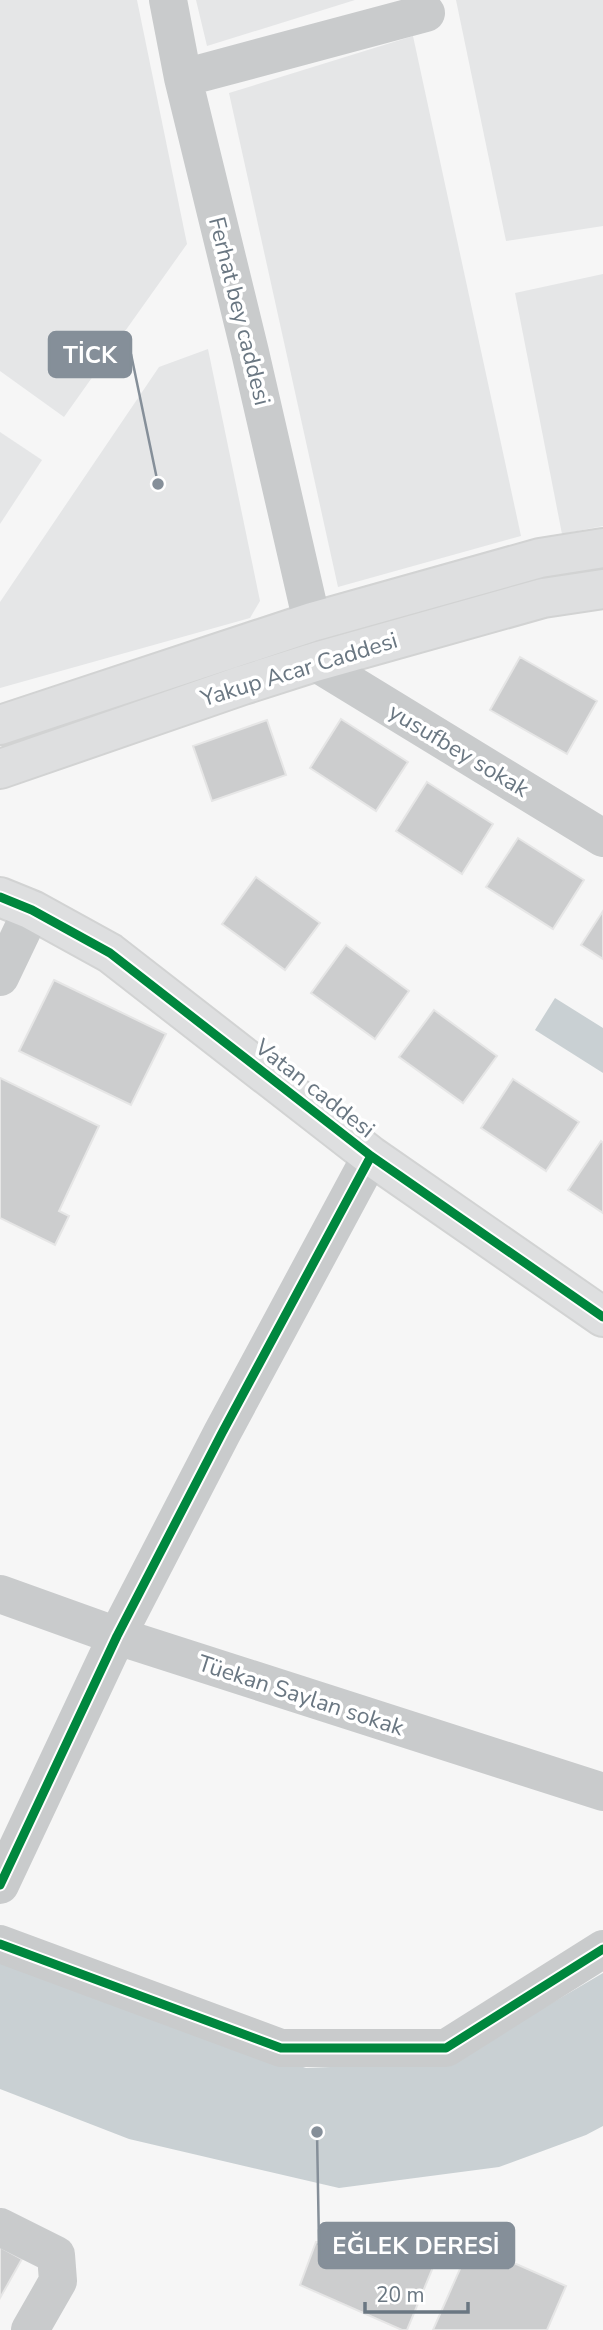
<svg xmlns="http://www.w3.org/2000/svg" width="603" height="2330" viewBox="0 0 603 2330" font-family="'Nunito Sans',sans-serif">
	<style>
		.built { fill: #e5e6e7 }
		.water { fill: #c9d0d3 }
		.building { fill: #cccdce; stroke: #e6e6e6; stroke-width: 2 }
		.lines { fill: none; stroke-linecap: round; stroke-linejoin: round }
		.secondary-casing { stroke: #d2d3d3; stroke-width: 42 }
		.street { stroke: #c9cbcc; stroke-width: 38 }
		.secondary { stroke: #dedfe0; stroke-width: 38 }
		.cycleway-casing { stroke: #fff; stroke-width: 13 }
		.cycleway { stroke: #00873e; stroke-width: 9 }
		.labels { text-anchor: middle; stroke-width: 7; stroke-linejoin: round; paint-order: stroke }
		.street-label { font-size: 23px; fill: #6a7782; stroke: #fff }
		.leader { fill: none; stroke: #858f99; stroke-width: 2.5 }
		.callout-dot { fill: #858f99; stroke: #fff; stroke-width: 2.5 }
		.callout { fill: #858f99; stroke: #858f99; stroke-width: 2.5 }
		.callout-label { font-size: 24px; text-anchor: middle; font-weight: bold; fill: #fff }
	</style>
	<rect width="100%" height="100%" fill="#f6f6f6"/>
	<path class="built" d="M0 0H137L187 244 64 417 0 371Z
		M196 0H355L207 46Z
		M456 0H603V226L506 241Z
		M413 36 521 536 338 587 229 93Z
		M603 274V526L562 534 515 293Z
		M208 349 260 601 250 618 0 688V602L159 367Z
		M0 432 42 460 0 524Z"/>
	<path class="water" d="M555 998 603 1028V1073L535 1030Z
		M0 1960 111 2002 306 2068 451 2062 603 1973V2126L586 2135 499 2167 339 2188 129 2139 0 2089Z"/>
	<path class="building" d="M520 657 597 701 567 754 490 710Z
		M341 719 408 762 376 811 310 768Z
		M267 720 286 775 212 801 193 746Z
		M427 782 493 824 462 874 396 831Z
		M518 838 584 880 553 929 486 887Z
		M256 877 320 923 285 970 222 924Z
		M603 911V959L581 945Z
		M346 945 409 991 375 1039 311 993Z
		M54 980 166 1034 131 1105 19 1051Z
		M434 1010 497 1056 463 1103 399 1057Z
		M0 1078 99 1126 59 1211 69 1216 55 1245 0 1218Z
		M513 1079 579 1122 546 1171 481 1128Z
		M601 1141 603 1143V1213L568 1190Z
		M316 2242 441 2248 407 2330H402L300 2285Z
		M471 2244 566 2286 547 2330H433Z
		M0 2247 22 2259 0 2298Z"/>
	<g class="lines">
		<defs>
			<path id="secondary" d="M0 725 312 622 540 558 603 548
				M0 769 243 685 315 662 543 598 603 589
				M0 897 32 910 110 953 371 1156 603 1317"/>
		</defs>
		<use href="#secondary" class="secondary-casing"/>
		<path class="street" d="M168 0 183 78 250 352 312 622
			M183 78 426 13
			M315 662 603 838
			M0 977 32 910
			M0 1594 117 1636 603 1792
			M0 1885 117 1636 222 1433 371 1156
			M0 1944 281 2048H446L603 1949
			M0 2227 56 2255 58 2281 30 2330"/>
		<use href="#secondary" class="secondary"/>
		<defs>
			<path id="cycleway" d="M0 897 32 910 110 953 371 1156 603 1317
				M0 1885 117 1636 222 1433 371 1156
				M0 1944 281 2048H446L603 1949"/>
		</defs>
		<use href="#cycleway" class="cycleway-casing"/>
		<use href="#cycleway" class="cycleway"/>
	</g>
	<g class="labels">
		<g class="street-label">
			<text transform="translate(240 311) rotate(76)" y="8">Ferhat bey caddesi</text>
			<text transform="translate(299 669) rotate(-17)" y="8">Yakup Acar Caddesi</text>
			<text transform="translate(459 750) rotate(31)" y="8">yusufbey sokak</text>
			<text transform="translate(315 1088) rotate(38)" y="8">Vatan caddesi</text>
			<text transform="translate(301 1695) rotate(18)" y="8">Tüekan Saylan sokak</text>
		</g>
	</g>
	<path class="leader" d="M158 484L131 354M317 2132L319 2245"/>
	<g class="callout-dot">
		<circle cx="158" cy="484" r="7"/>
		<circle cx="317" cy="2132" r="7"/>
	</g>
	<g class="callout">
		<rect x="49" y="332" width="82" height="45" rx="7"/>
		<rect x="319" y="2223" width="195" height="45" rx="7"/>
	</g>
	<g class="callout-label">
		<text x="90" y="363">TİCK</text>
		<text x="416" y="2254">EĞLEK DERESİ</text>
	</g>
	<path d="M365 2302v10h103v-10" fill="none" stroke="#6a7782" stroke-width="3.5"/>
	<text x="376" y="2302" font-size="21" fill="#6a7782" stroke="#ffffff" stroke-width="5" paint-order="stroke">20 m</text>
</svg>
